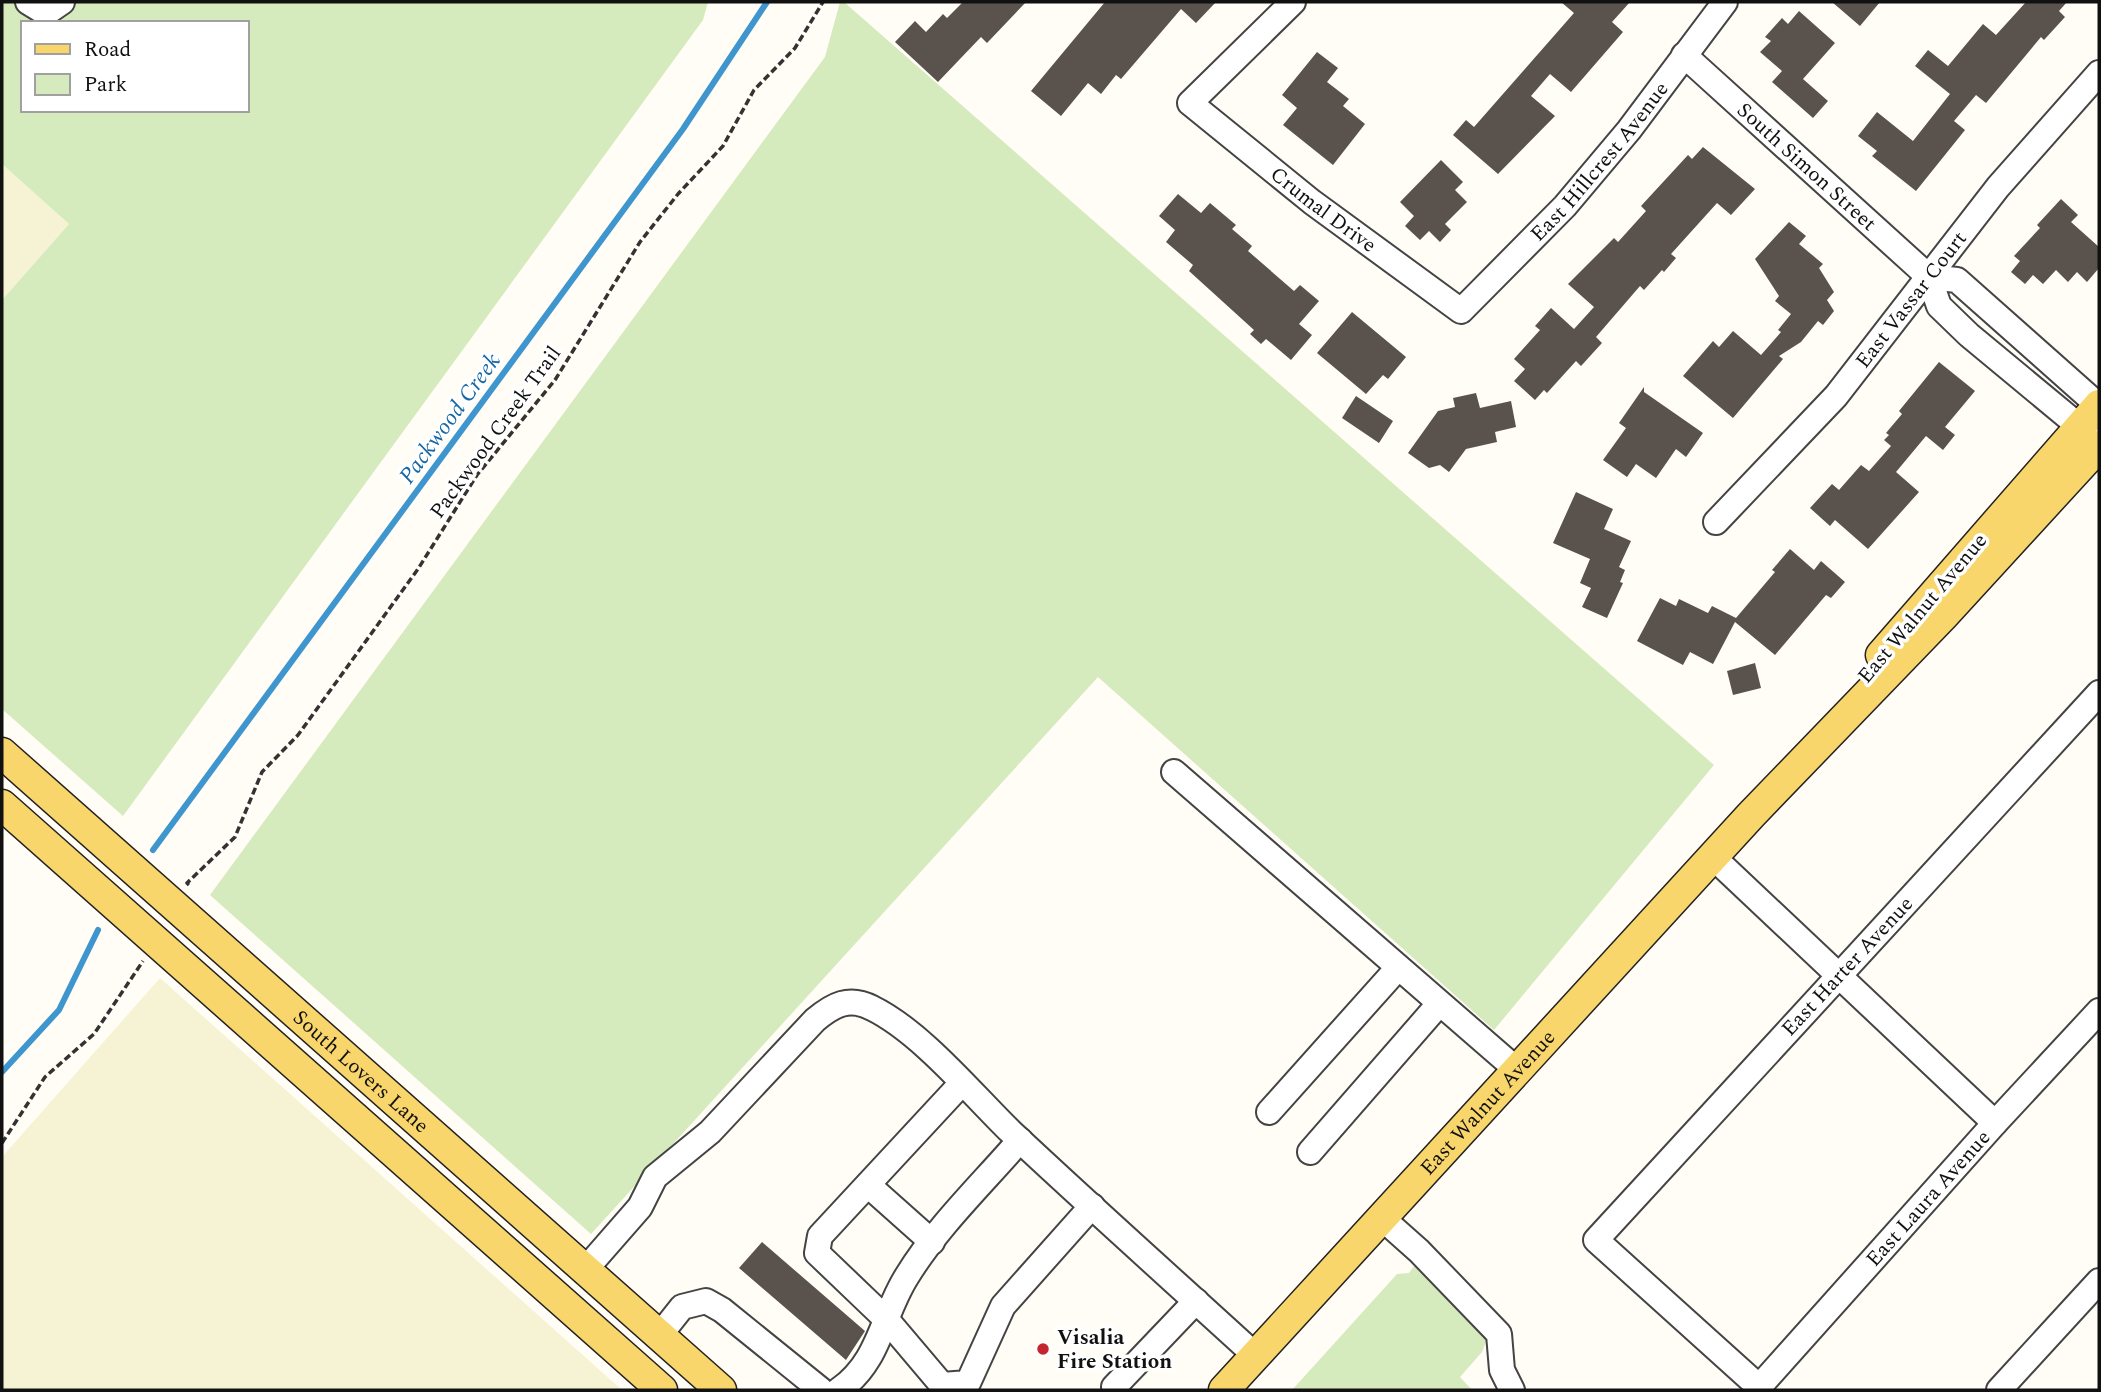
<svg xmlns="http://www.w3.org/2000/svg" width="2101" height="1392" viewBox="0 0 2101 1392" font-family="Spectral,serif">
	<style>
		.farmland { fill: #f6f3d4 }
		.green { fill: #d5ebbd; fill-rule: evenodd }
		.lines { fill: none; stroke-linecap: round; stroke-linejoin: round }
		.stream { stroke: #3f96cf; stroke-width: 6 }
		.building { fill: #5a524d }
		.minor-casing { stroke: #444; stroke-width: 28 }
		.major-casing { stroke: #222; stroke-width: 33 }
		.path { stroke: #333; stroke-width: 3.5; stroke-dasharray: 7 3.5; stroke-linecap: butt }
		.minor { stroke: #fff; stroke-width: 24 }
		.major { stroke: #f9d66b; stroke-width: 30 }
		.poi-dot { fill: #c4262e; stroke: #fff; stroke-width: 2.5 }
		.labels { text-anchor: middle; stroke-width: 7; stroke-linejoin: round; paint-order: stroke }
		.street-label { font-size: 21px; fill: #111; stroke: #fff }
		.poi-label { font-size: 21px; font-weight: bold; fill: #111; stroke: #fff; text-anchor: start }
		.water-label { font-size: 23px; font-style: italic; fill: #1768a6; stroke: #fff }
	</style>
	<rect width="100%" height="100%" fill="#fffdf5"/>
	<path class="farmland" d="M2 164 69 224 2 300Z
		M160 978 622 1390H2V1157Z"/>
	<path class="green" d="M2 2H708L703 20 123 816 2 709V300L69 224 2 164ZM23 23H247V110H23Z
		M840 2H844L1714 765 1494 1030 1098 677 591 1234 210 895 825 57Z
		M1414 1266 1483 1330 1487 1339 1482 1352 1460 1377 1472 1390H1292L1397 1274 1409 1273Z"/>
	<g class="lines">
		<path class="stream" d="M153 850 683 129 767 2
			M2 1072 59 1010 98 930"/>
	</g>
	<path class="building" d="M963 2H1026L987 43 981 37 938 82 895 42 915 21 926 32 943 14 947 18Z
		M1105 2H1216L1196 23 1181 9 1121 79 1116 75 1101 94 1088 83 1061 116 1031 91Z
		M1561 2H1630L1612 22 1623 32 1571 92 1550 74 1531 96 1555 116 1498 174 1453 135 1466 120 1474 127 1574 13Z
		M1832 2H1880L1860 26Z
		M2026 2H2067L2059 11 2065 17 2044 40 2041 37 1986 103 1976 95 1954 121 1965 130 1916 191 1872 156 1877 151 1858 136 1877 112 1913 141 1950 94 1915 66 1928 50 1948 66 1983 24 1996 35Z
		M1799 11 1835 43 1803 79 1828 101 1813 118 1772 82 1782 71 1760 52 1771 41 1765 37 1782 18 1788 24Z
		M1317 52 1338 68 1327 82 1349 99 1343 106 1365 124 1333 165 1283 125 1297 108 1282 95Z
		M1703 147 1755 189 1731 215 1717 203 1671 254 1676 258 1664 272 1662 270 1644 290 1640 286 1596 337 1602 343 1581 366 1576 361 1547 393 1544 390 1535 400 1514 381 1525 369 1514 359 1540 330 1535 326 1551 308 1574 329 1594 307 1568 284 1614 238 1618 242 1646 211 1641 206 1688 155 1692 159Z
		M1441 160 1463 182 1455 190 1467 202 1445 224 1451 230 1440 242 1429 231 1420 240 1405 226 1414 216 1400 202Z
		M1178 194 1201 213 1210 203 1236 225 1232 229 1252 246 1248 251 1294 291 1300 285 1319 301 1299 324 1312 335 1291 360 1266 339 1261 344 1250 334 1254 330 1189 271 1193 265 1166 242 1175 230 1159 216Z
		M2061 199 2078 215 2071 222 2099 247V268L2087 282 2077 272 2068 282 2056 270 2043 284 2033 275 2025 284 2011 272 2020 261 2014 256 2040 228 2037 225Z
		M1789 222 1806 236 1799 244 1823 264 1819 268 1834 292 1827 300 1834 311 1823 325 1818 321 1801 342 1779 356 1783 359 1733 418 1683 376 1713 341 1719 347 1733 331 1761 355 1781 332 1778 330 1791 314 1775 301 1779 296 1755 259Z
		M1352 312 1406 357 1388 379 1383 375 1366 394 1317 353Z
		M1939 362 1975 391 1945 427 1955 435 1943 450 1926 436 1896 472 1919 492 1868 549 1835 520 1830 526 1810 508 1832 484 1839 490 1861 465 1869 471 1891 446 1884 440 1889 435 1886 433 1902 414 1899 411Z
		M1644 387V392L1703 433 1686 457 1676 449 1656 478 1636 464 1627 477 1603 460 1626 428 1619 423Z
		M1476 393 1480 408 1511 401 1516 427 1495 432 1497 442 1466 449 1449 472 1440 465 1429 468 1408 453 1438 411 1455 407 1453 398Z
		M1356 396 1393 421 1379 443 1342 418Z
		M1576 492 1613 509 1604 529 1631 541 1619 567 1625 570 1620 582 1623 583 1607 618 1582 607 1591 588 1580 583 1590 559 1553 543Z
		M1790 549 1814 570 1821 561 1845 582 1831 598 1826 595 1775 655 1735 622 1713 664 1690 652 1683 665 1637 641 1660 598 1676 606 1679 599 1708 613 1712 606 1736 618 1775 572 1772 570Z
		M1755 663 1761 688 1733 695 1727 671Z
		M762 1242 865 1331 846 1360 739 1268Z"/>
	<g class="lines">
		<defs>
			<g id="minor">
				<path d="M28 2 46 13 62 2"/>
				<path id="s1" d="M1293 2 1190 103 1312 202 1461 311 1565 206 1629 130 1725 2"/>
				<path id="s2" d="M1684 55 1929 277 1939 306 1969 335 2080 427 2098 431"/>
				<path d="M1929 277 1957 280 2099 406"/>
				<path id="s3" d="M1716 522 1836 396 1998 187 2099 73"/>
				<path id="s4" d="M2099 693 1596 1240 1759 1387 1995 1123 2099 1011"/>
				<path d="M1174 772 1517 1070"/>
				<path d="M1713 857 1995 1123"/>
				<path d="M962 1083 820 1236 817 1253 887 1320 942 1385 968 1383 1003 1306 1092 1206"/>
				<path d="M1269 1112 1397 969"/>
				<path d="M1310 1152 1439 1004"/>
				<path d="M868 1185 932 1242"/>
				<path d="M1383 1219 1419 1251 1499 1334 1502 1370 1512 1390"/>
				<path d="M585 1270 640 1207 655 1177 710 1132 815 1020C833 1005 849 996 872 1008 921 1032 972 1094 1011 1132 1092 1208 1174 1281 1256 1356"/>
				<path d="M659 1336 682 1307 706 1301 722 1310 821 1390"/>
				<path d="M1114 1387 1196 1301"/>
				<path d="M839 1390C880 1362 882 1315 907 1276 937 1227 982 1184 1020 1140"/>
				<path d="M1999 1390 2099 1281"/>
			</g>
			<g id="major">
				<path d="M1881 655 2099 405"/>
				<path id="s5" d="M2 753 721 1390"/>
				<path d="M2 805 662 1390"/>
				<path id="s6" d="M1224 1390 1751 815 1943 616 2099 446"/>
			</g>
		</defs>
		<use href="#minor" class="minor-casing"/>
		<use href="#major" class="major-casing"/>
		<path class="path" d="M189 885 187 883 235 837 262 772 298 735 418 569 477 475 555 380 640 242 678 194 723 146 754 90 795 48 823 2
			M2 1143 45 1077 94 1034 143 961"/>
		<use href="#minor" class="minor"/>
		<use href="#major" class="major"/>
	</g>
	<circle class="poi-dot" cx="1043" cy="1349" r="7"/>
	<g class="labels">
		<g class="street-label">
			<text dy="7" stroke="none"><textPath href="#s1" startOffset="690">East Hillcrest Avenue</textPath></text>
			<text dy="7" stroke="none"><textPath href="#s2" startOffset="166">South Simon Street</textPath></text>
			<text dy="7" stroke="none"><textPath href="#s1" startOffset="315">Crumal Drive</textPath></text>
			<text dy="7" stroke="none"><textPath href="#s3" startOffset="296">East Vassar Court</textPath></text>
			<text transform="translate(495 432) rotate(-54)" y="7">Packwood Creek Trail</text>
			<text transform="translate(1922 608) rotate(-50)" y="7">East Walnut Avenue</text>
			<text transform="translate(1847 966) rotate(-47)" y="7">East Harter Avenue</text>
			<text dy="7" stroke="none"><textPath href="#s5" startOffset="480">South Lovers Lane</textPath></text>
			<text dy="7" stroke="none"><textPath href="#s6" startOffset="390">East Walnut Avenue</textPath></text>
			<text dy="7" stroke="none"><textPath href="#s4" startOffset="1216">East Laura Avenue</textPath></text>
		</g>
		<g class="poi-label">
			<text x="1057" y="1344">Visalia<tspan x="1057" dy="24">Fire Station</tspan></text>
		</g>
		<g class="water-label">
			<text transform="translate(449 418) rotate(-54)" y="8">Packwood Creek</text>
		</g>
	</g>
	<rect width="2101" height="1392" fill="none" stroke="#111111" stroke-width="7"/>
	<rect x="21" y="21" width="228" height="91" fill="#ffffff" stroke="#a0a0a0" stroke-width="2"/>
	<rect x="35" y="44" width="35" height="10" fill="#f9d66b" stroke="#a0a0a0" stroke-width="2"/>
	<text x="84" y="56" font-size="21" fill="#111111">Road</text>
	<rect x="35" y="74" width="35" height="21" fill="#d5ebbd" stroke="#a0a0a0" stroke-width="2"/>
	<text x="84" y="91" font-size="21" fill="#111111">Park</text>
</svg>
